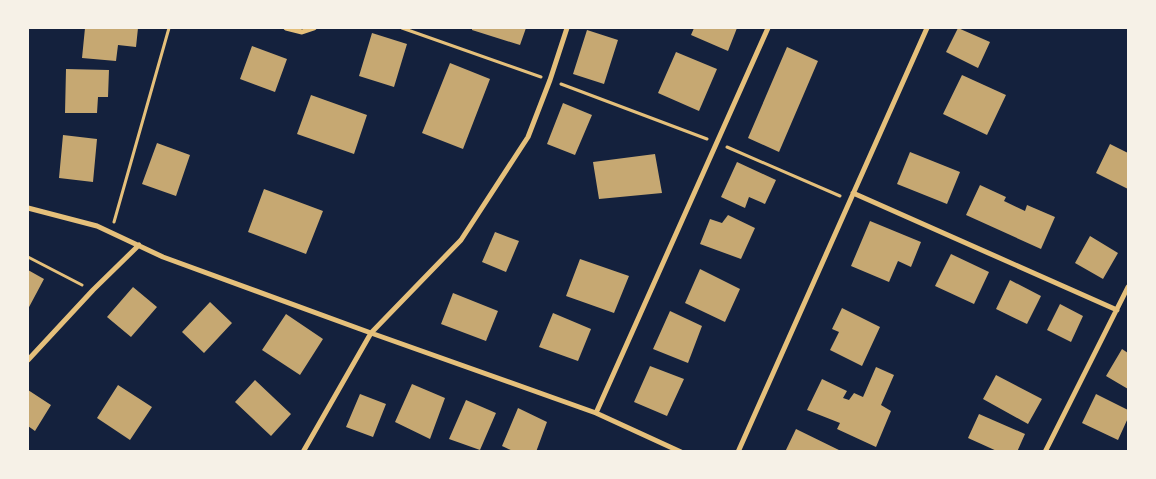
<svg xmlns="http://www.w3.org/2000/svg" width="1156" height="479" viewBox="0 0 1156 479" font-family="'Source Sans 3',sans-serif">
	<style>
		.building { fill: #c6a872 }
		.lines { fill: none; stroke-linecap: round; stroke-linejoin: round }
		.path { stroke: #e5c07b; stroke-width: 3 }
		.minor { stroke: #e5c07b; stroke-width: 5 }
	</style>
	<rect width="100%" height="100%" fill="#14213d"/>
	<path class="building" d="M85 28H138L136 47 118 45 116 61 82 58Z
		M472 28H526L520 45 472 30Z
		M694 28H737L728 51 691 35Z
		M958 28 990 42 978 68 946 52Z
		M587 30 618 40 604 84 573 74Z
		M372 33 407 44 394 87 359 76Z
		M252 46 287 59 275 92 240 79Z
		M787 47 818 61 779 152 748 138Z
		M676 52 717 69 699 111 658 93Z
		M450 63 490 79 463 149 422 133Z
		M66 69 109 70 108 97H98L97 113H65Z
		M962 75 1006 95 987 135 943 114Z
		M311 95 367 115 354 154 297 134Z
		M563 103 592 115 575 155 547 144Z
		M63 135 97 139 93 182 59 178Z
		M157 143 190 155 176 196 142 184Z
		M1110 144 1128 153V189L1096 173Z
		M910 152 960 172 947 204 897 184Z
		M655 154 662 193 599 199 593 162Z
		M737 162 776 180 765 204 749 197 745 208 721 197Z
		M980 185 1006 197 1004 201 1025 211 1027 205 1055 217 1041 249 966 215Z
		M264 189 323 211 306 254 248 232Z
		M728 215 755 228 741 259 700 244 710 219 722 223Z
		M870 221 921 242 911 267 898 261 889 282 851 266Z
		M495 232 519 241 506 272 482 262Z
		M1090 236 1118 253 1103 279 1075 263Z
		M951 254 989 272 974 304 935 286Z
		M580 259 629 276 614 313 566 296Z
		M700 269 740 289 725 322 685 303Z
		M28 270 44 279 28 309Z
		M1010 280 1041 296 1027 324 996 309Z
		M133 287 157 307 131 337 107 317Z
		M453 293 498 311 486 341 441 324Z
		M210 302 232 323 204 353 182 332Z
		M1060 304 1083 316 1071 342 1047 330Z
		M842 308 880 327 862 366 830 350 839 332 832 329Z
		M670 311 702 326 688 363 653 349Z
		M553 313 591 329 578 361 539 347Z
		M286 314 323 339 300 375 262 350Z
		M1122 349 1128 353V389L1106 376Z
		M650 366 684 379 667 416 634 402Z
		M876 367 894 375 881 405 891 411 876 447 837 429 840 423 807 410 822 379 847 391 843 398 849 400 854 393 863 397Z
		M996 375 1042 399 1028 424 983 399Z
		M255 380 291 414 271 436 235 402Z
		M412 384 445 398 430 439 395 422Z
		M118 385 152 407 130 440 97 418Z
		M28 390 51 405 35 431 28 426Z
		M360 394 386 404 373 437 346 427Z
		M1096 394 1128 410V418L1118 440 1082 423Z
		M466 400 496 413 480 450 449 439Z
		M518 408 547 422 536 452H515L502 446Z
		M979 414 1025 434 1017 452H999L968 438Z
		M796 429 843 452H785Z"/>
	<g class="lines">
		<path class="path" d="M402 28 541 77
			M561 84 707 139
			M727 147 840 196
			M114 222 169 28
			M28 257 82 285"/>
		<path class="minor" d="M286 28 302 32 314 28
			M853 193 1117 310
			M28 208 97 226 163 257 371 333 596 413 681 452
			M28 360 93 290 139 245
			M596 413 768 28
			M303 452 371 333 461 240 528 137 550 80 567 28
			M738 452 927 28
			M1045 452 1128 287"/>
	</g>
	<rect width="1156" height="479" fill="none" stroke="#f6f1e7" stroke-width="58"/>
</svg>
